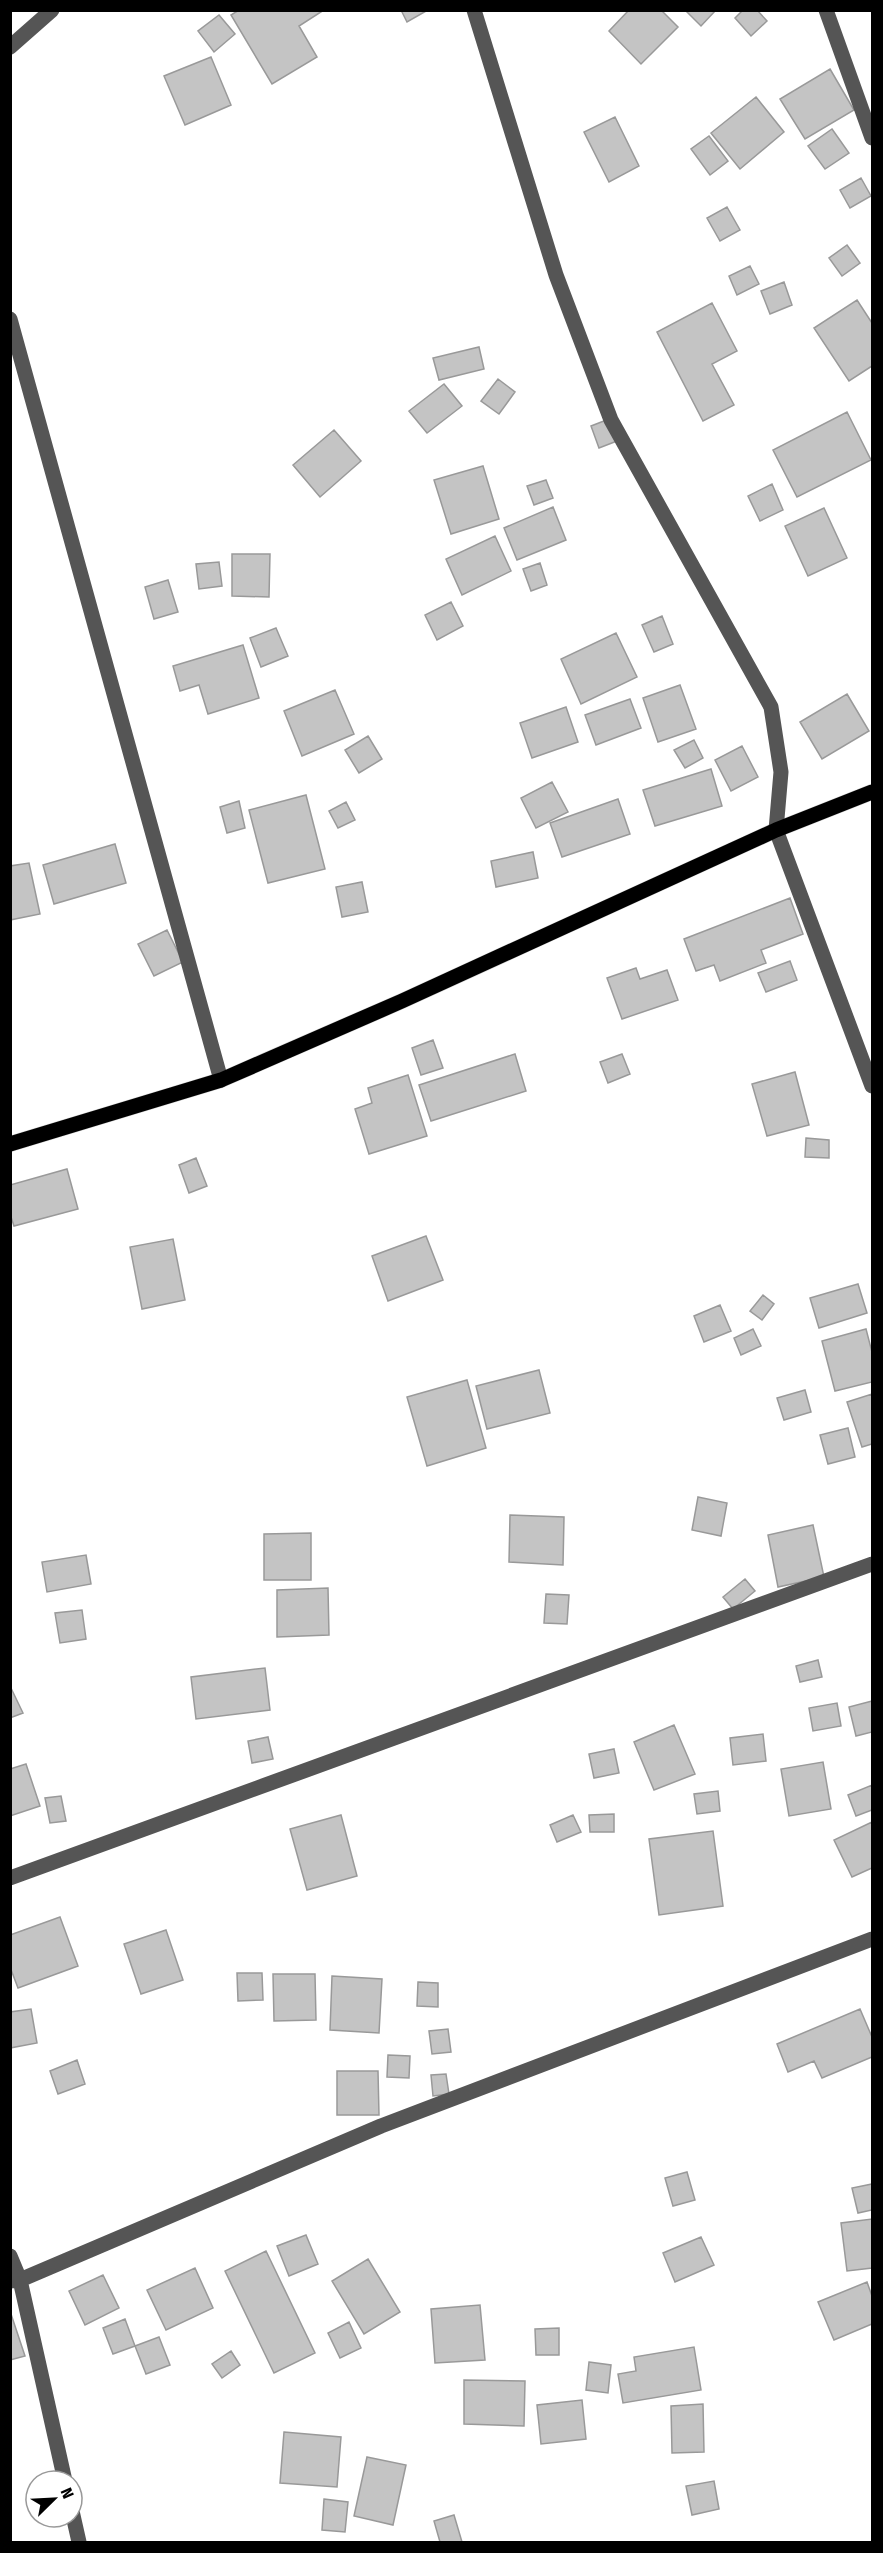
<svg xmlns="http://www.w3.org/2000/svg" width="883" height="2553" viewBox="0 0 883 2553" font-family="'Fira Sans Condensed',sans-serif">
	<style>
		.building { fill: #c4c4c4; stroke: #999; stroke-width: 1.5 }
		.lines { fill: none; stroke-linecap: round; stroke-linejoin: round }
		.major-casing { stroke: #dbdbdb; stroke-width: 16 }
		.minor { stroke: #555; stroke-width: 15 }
		.major { stroke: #000; stroke-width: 15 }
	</style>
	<rect width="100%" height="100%" fill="#fff"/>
	<path class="building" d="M239 10H324L299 26 317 57 272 84 231 15Z
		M401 10H428L407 22Z
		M629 10H661L678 27 641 64 609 31Z
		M685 10H716L701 26Z
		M743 10H757L767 21 751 36 735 18Z
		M219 15 235 34 214 52 198 31Z
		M211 57 231 105 185 125 164 76Z
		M830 69 854 110 805 139 780 99Z
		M756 97 784 132 740 169 711 133Z
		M615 117 639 166 609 182 584 132Z
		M832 129 849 153 825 169 808 146Z
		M709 136 728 161 710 175 691 149Z
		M861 178 871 196 850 208 840 190Z
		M727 207 740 230 720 241 707 218Z
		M847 245 860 263 842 276 829 258Z
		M750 266 759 284 737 295 729 276Z
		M784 282 792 305 770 314 761 291Z
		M857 300 872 323V366L849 381 814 328Z
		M712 303 737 351 712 364 734 405 703 421 657 332Z
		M479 347 484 369 439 380 433 358Z
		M498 379 515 392 499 414 481 401Z
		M444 384 462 406 427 433 409 411Z
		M847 412 871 460 797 497 773 450Z
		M609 419 617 441 599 448 591 426Z
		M334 430 361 461 320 497 293 465Z
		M483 466 499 519 451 534 434 480Z
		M546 480 553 498 534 505 527 486Z
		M772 484 783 510 760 521 748 496Z
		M553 507 566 540 517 560 504 528Z
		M824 508 847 558 808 576 785 526Z
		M495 536 511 571 462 595 446 559Z
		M232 554H270L269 597 232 596Z
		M219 562 222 586 199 589 196 564Z
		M540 563 547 585 531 591 523 569Z
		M168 580 178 612 154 619 145 587Z
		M451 602 463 626 437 640 425 615Z
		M662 616 673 644 654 652 642 625Z
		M276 628 288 656 261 667 250 638Z
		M616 633 637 677 581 704 561 659Z
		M243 645 259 698 208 714 199 685 180 691 173 666Z
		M680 685 696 729 658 742 643 698Z
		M335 690 354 734 302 756 284 711Z
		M847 694 869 731 822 759 800 722Z
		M630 699 641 728 596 745 585 715Z
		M566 707 578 742 532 758 520 723Z
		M368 736 382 759 359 773 345 750Z
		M694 740 703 758 685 768 674 750Z
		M742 746 758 777 731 791 715 760Z
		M711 769 722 806 655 826 643 790Z
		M552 782 568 812 536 828 521 798Z
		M306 795 325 869 268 883 249 810Z
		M618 799 630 834 562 857 550 823Z
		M239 801 245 828 227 833 220 807Z
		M346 802 355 820 338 828 329 811Z
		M115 844 126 883 54 904 43 865Z
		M533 852 538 878 496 887 491 861Z
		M29 863 40 914 10 920V866Z
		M362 882 368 912 342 917 336 887Z
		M790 898 803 934 761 950 766 963 720 981 714 965 696 971 684 939Z
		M167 930 183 962 154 976 138 944Z
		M790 961 797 980 766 992 758 973Z
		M636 968 640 979 667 970 678 1000 622 1019 607 978Z
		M433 1040 443 1068 421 1075 412 1048Z
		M515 1054 526 1091 431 1121 419 1085Z
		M622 1054 630 1074 608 1083 600 1062Z
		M795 1072 809 1125 767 1136 752 1084Z
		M408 1075 427 1136 369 1154 355 1109 372 1103 368 1088Z
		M806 1138 829 1140V1158L805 1157Z
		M196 1158 207 1186 189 1193 179 1165Z
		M67 1169 78 1209 14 1226 10 1214V1185Z
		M426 1236 443 1280 388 1301 372 1256Z
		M173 1239 185 1300 142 1309 130 1247Z
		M858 1284 867 1313 819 1328 810 1298Z
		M763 1295 774 1304 762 1320 750 1311Z
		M720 1305 731 1331 704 1342 694 1316Z
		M753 1329 761 1346 741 1355 734 1338Z
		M866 1329 872 1352V1382L835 1391 822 1341Z
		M539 1370 550 1413 487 1429 476 1386Z
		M467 1380 486 1448 427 1466 407 1397Z
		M805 1390 811 1412 784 1420 777 1398Z
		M872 1394V1444L862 1447 847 1402Z
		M848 1428 855 1457 828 1464 820 1435Z
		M698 1497 727 1503 721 1536 692 1530Z
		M510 1515 564 1517 563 1565 509 1562Z
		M813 1525 824 1577 778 1587 768 1535Z
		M311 1533V1580H264V1534Z
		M86 1555 91 1584 47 1592 42 1562Z
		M745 1579 755 1591 733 1609 723 1597Z
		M328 1588 329 1635 277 1637V1590Z
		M546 1594 569 1595 567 1624 544 1623Z
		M82 1610 86 1639 60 1643 55 1613Z
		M818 1660 822 1677 800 1682 796 1666Z
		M265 1668 270 1710 196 1719 191 1677Z
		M10 1686 23 1713 10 1718Z
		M872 1701V1732L856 1736 849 1707Z
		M837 1703 841 1726 813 1731 809 1708Z
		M674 1725 695 1774 654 1790 634 1742Z
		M763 1734 766 1761 733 1765 730 1738Z
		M268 1737 273 1759 252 1763 248 1741Z
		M614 1749 619 1773 594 1778 589 1754Z
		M823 1762 831 1809 789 1816 781 1769Z
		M26 1764 40 1806 10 1816V1769Z
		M872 1785V1810L856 1816 848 1795Z
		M718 1791 720 1811 697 1814 694 1794Z
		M61 1796 66 1821 50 1823 45 1798Z
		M614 1814V1832H590L589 1815Z
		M341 1815 357 1876 307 1890 290 1829Z
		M573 1815 581 1832 557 1842 550 1825Z
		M872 1822V1868L852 1877 834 1840Z
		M713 1831 723 1906 659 1915 649 1839Z
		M60 1917 78 1966 18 1988 10 1967V1935Z
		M166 1930 183 1980 141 1994 124 1944Z
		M237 1973H262L263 2000 238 2001Z
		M273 1974H315L316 2020 274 2021Z
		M332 1976 382 1979 379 2033 330 2030Z
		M418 1982 438 1983V2007L417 2006Z
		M31 2009 37 2043 10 2048V2012Z
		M860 2009 872 2037V2057L822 2078 814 2061 788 2072 777 2044Z
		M448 2029 451 2052 432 2054 429 2031Z
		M388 2055 410 2056 409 2078 387 2077Z
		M77 2060 85 2084 58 2094 50 2071Z
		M337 2071H378L379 2115H337Z
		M446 2074 449 2094 433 2096 431 2075Z
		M687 2172 695 2200 673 2206 665 2178Z
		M872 2184V2210L858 2213 852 2188Z
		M872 2219V2268L847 2271 841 2223Z
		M306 2235 318 2264 289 2276 277 2246Z
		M701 2237 714 2265 675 2282 663 2253Z
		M266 2251 315 2353 274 2373 225 2271Z
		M368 2259 400 2312 364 2334 332 2281Z
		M195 2268 213 2308 166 2330 147 2290Z
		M103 2275 119 2308 85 2325 69 2291Z
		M867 2282 872 2296V2324L834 2340 818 2302Z
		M480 2305 485 2360 435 2363 431 2309Z
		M10 2311 25 2356 10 2360Z
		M125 2319 135 2346 113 2354 103 2328Z
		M349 2322 361 2348 340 2358 328 2333Z
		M559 2328V2355H536L535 2329Z
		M159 2337 170 2365 146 2374 135 2346Z
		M694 2347 701 2390 623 2403 618 2374 636 2371 634 2357Z
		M231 2351 240 2365 222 2378 212 2364Z
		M589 2362 611 2365 608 2393 586 2390Z
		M464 2380 525 2381 524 2426 464 2424Z
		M582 2400 586 2439 541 2444 537 2405Z
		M703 2404 704 2452 672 2453 671 2406Z
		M284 2432 341 2437 337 2487 280 2483Z
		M367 2457 406 2465 393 2525 354 2516Z
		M714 2481 719 2509 692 2515 686 2486Z
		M324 2499 348 2502 345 2532 322 2530Z
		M454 2515 462 2542H440L434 2521Z"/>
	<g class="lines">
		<defs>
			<path id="major" d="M10 1144 221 1080 402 1001 776 830 872 792"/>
		</defs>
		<use href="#major" class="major-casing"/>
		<path class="minor" d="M474 10 556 275 611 420 771 707 781 772 776 830 872 1086
			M826 10 872 138
			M10 47 52 10
			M10 319 221 1080
			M10 1878 872 1564
			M10 2256 20 2280 65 2481
			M10 2281 20 2280 381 2126 872 1939
			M72 2511 79 2542"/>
		<use href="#major" class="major"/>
	</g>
	<rect width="883" height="2553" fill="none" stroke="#000000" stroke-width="24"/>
	<g transform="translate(54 2499) rotate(66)"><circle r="28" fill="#ffffff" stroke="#999999" stroke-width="1.5"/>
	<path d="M0-4.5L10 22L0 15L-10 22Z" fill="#000000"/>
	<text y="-9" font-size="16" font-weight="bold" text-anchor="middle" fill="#000000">N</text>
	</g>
</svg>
